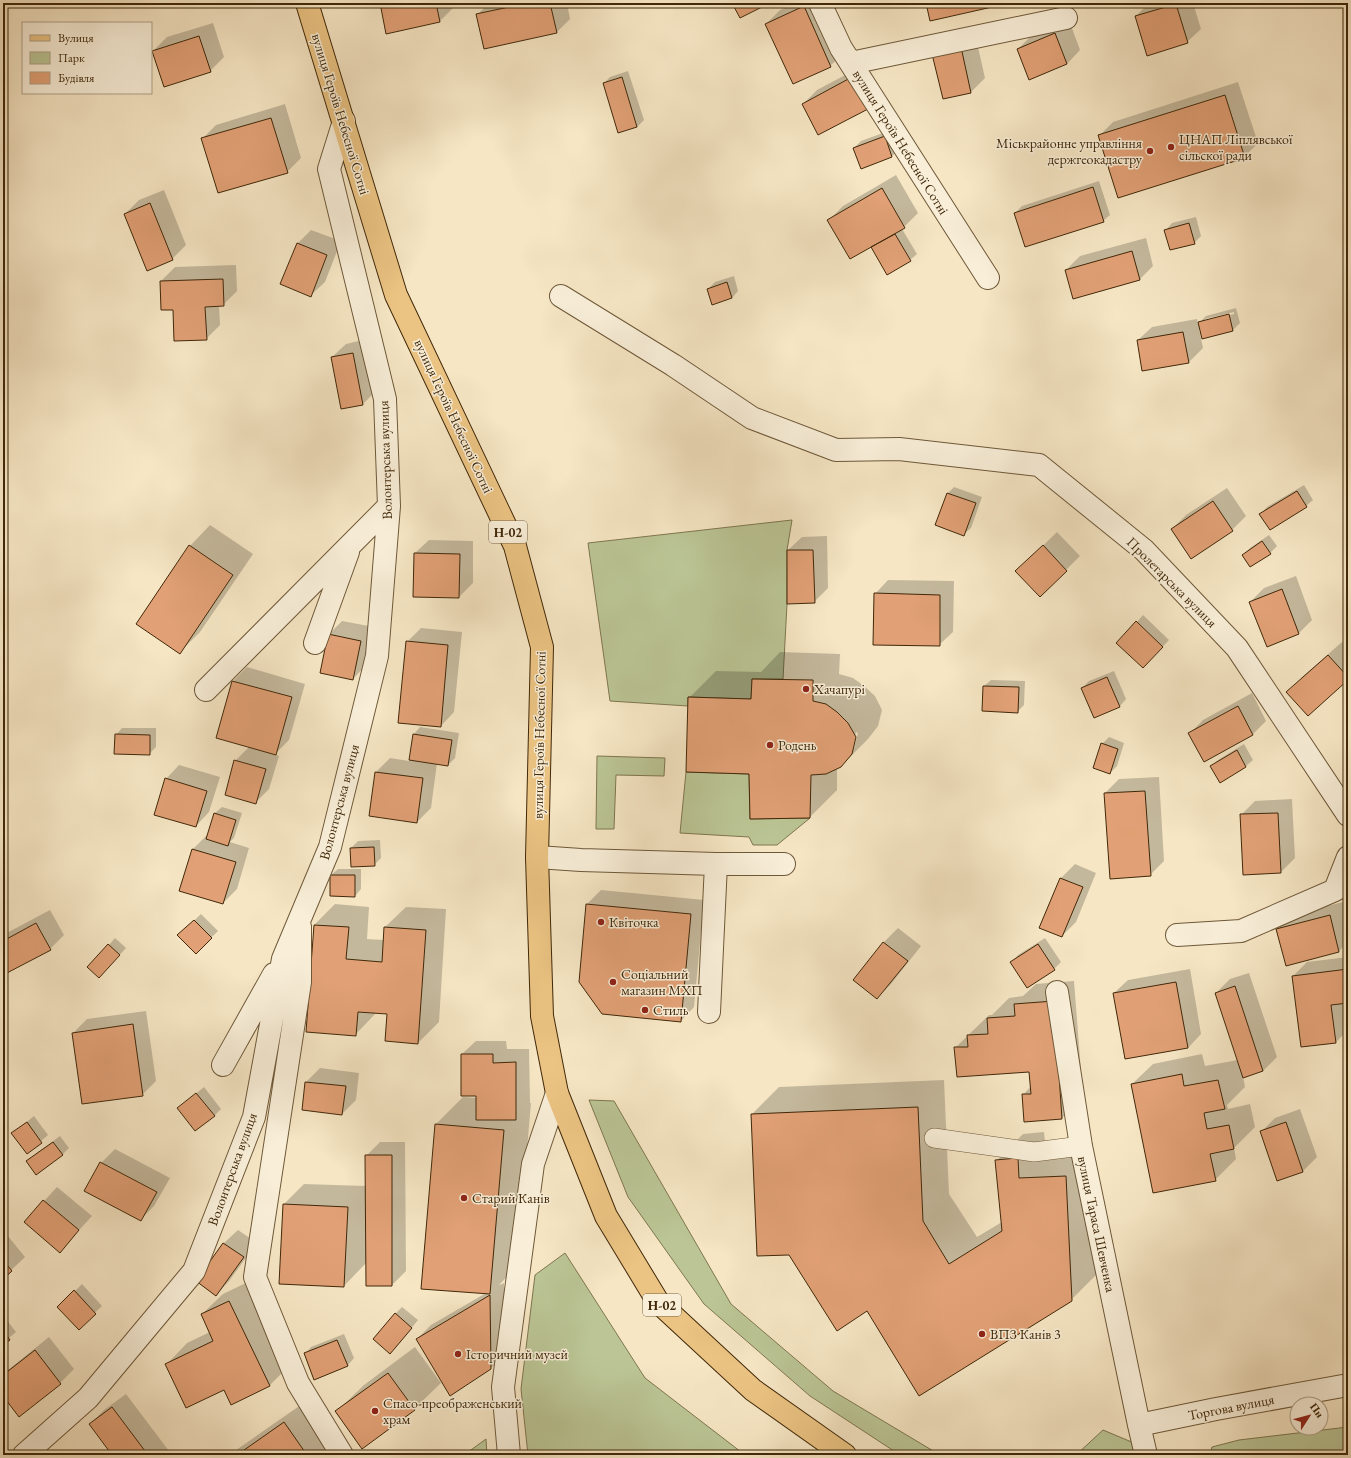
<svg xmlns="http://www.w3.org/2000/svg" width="1351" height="1458" viewBox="0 0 1351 1458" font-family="'EB Garamond',serif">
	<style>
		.green { fill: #bbc595; stroke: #7e764f }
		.shadow { fill: #0003; fill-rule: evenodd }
		.building { fill: #e1a075; stroke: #402809 }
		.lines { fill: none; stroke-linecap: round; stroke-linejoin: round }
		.service-casing { stroke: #6e5838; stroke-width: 20 }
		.minor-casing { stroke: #6e5838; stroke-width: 24 }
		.primary-casing { stroke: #402809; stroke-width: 24 }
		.service { stroke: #f9efd9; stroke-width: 19 }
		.minor { stroke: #f9efd9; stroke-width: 22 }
		.primary { stroke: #ebc382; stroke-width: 22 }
		.poi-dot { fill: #8f2418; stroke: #f9efd9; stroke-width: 1.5 }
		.labels { text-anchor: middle; stroke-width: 3; stroke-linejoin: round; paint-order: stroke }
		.shield { fill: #f9efd9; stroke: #786447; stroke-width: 1 }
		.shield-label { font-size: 13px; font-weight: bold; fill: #402809 }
		.street-label { font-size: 14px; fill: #402809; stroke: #f9efd9 }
		.poi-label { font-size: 14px; fill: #402809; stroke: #f9efd9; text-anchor: start }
	</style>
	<rect width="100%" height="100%" fill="#f6e6c4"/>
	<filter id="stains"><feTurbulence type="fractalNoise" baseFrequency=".005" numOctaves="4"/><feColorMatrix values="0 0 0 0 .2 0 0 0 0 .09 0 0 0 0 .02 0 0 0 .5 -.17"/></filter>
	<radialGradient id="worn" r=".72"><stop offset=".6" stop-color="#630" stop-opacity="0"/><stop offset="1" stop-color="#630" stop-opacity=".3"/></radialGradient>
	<path class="green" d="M792 520 787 550V604L783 679H752L751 699 688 697V706L610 701 588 543Z
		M597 756 665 758 664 776 616 775 614 829H596Z
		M686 772 749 774 750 819 810 818 777 845H753L749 837 680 833Z
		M589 1100 614 1101 731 1304 833 1391 940 1455H900L810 1396 704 1304 628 1197Z
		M565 1253 645 1378 745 1455H528L521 1389 535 1275Z
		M1348 1427V1455H1210L1212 1447 1239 1440Z
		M1103 1430 1134 1443 1137 1455H1076Z
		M486 1439 487 1455H464Z"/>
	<path class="shadow" d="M381 3H453L454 7 440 21 387 32Z
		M489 3H567L570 19 556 33 477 15Z
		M617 3H626L618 5Z
		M796 3H822L844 53 830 66 766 24 780 10Z
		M1149 3H1193L1201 29 1187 42 1136 16Z
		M1069 20 1080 50 1067 64 1018 49 1032 35Z
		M213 23 224 57 210 71 153 51 167 37Z
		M975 34 985 78 971 92 933 54Z
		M866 64 882 94 803 104 817 90Z
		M628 71 644 120 637 127 604 83 610 77Z
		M1238 82 1258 143 1244 157 1099 136 1113 122Z
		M285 104 301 158 287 172 202 139 216 125Z
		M891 130 899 150 892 156 862 168 854 148 861 141Z
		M896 175 918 213 902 229 917 254 910 260 873 248 829 220 843 206Z
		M1099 181 1110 215 1103 221 1015 213 1022 206Z
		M164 190 186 245 172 259 125 214 139 200Z
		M1196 217 1201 236 1194 243 1166 230 1172 223Z
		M311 230 341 241 325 282 311 295 297 244Z
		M1146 238 1153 266 1140 279 1066 270 1080 256Z
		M236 265 237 291 223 305H219L220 325 206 339 174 309H162L161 281 175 267Z
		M734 276 738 291 732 298 708 289 715 282Z
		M1236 308 1240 323 1233 330 1203 338 1201 329H1199L1203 348 1189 362 1138 340 1152 327 1197 319 1198 324 1206 316ZM1234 312V314L1205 321V319Z
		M367 339 377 390 363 404 342 408 332 357 346 344Z
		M1304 485 1313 500 1306 506 1261 514 1267 507Z
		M954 487 982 497 971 528 964 534 947 494Z
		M1227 488 1246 516 1232 530 1172 529 1186 515Z
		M210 525 253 554 200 632 180 652 190 546Z
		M1057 532 1080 556 1040 596 1017 571Z
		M1269 535 1277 546 1270 553 1251 566 1243 555 1250 548Z
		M827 536 828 588 814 602 788 550 802 537Z
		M429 540 473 541V583L459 597 415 553Z
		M1296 576 1312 620 1298 634 1250 602 1264 588Z
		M888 580 954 581 953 632 939 645 875 594Z
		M1143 615 1169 640 1150 660 1137 622Z
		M342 621 374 627 366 665 353 679 328 635Z
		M421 628 462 632 454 712 441 726 407 642Z
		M1342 642 1348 648V679L1301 678Z
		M780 652 840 654 839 674 853 678 864 686 875 696 882 710 878 726 868 739 841 766 837 768V790L810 817 750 773 689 698 716 671 761 672ZM856 732 858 733 854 748H852Z
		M247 667 305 684 289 740 275 754 279 756 269 789 255 803 235 761 250 746 233 681Z
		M1114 671 1126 699 1120 706 1094 717 1082 688 1089 681Z
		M991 680 1025 681 1024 705 1017 712 984 686Z
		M1252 693 1266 721 1253 734H1189L1203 720Z
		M420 727 459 733 455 758 448 765 437 763 431 808 417 822 376 772 390 758 409 761 414 734Z
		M122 728H156V747L149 754 116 735Z
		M1109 737 1124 743 1117 766 1110 773 1102 744Z
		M1244 744 1253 760 1246 766 1220 781 1211 766 1218 760Z
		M179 765 220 777 209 812 196 826 166 779Z
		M1159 777 1164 861 1150 875 1105 793 1119 779Z
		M1292 799 1295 858 1281 872 1241 815 1255 801Z
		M222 807 242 813 234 838 230 842 249 848 237 889 223 903 181 891 193 849 207 835 208 836 215 813Z
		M380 840 381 858 374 865 351 848 358 841Z
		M1075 864 1096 873 1076 922 1062 936 1041 927 1061 878Z
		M338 869H361V889L355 896 331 875Z
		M601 890 704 900 694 1007 681 1021 580 982 587 904Z
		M1343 902 1348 919V942L1339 951 1277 929 1291 915Z
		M335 904 369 907 367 939 384 940 385 927 406 907 446 909 439 1022 418 1043 388 1014 376 1013 355 1035 314 925Z
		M50 910 64 935 50 949 3 974V935Z
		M201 914 218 931 196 953 179 935Z
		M898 928 921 946 891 984 877 998 854 980 884 942Z
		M115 938 126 948 106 970 109 945Z
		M1045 938 1061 962 1054 969 1012 962 1018 955Z
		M1348 957V1002H1346L1348 1030 1336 1042 1293 976 1307 962Z
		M1190 969 1201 1034 1188 1048 1114 993 1128 980Z
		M1249 973 1277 1057 1263 1071 1243 1077 1245 1087 1227 1105 1228 1109 1250 1104 1255 1127 1234 1148 1236 1159 1215 1180 1132 1084 1153 1064 1202 1054 1205 1066 1238 1060 1216 993 1230 979Z
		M1074 981 1083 1097 1062 1118 1025 1121 1023 1095 1031 1086 1030 1071 955 1048 989 1015H992L1009 998 1023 996 1036 984Z
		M146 1011 156 1081 142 1095 73 1033 87 1019Z
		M476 1041H506L507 1049H529L530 1103H531L517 1266 499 1285 504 1283 505 1354 491 1368 417 1339 431 1325 486 1293 436 1124 463 1097 477 1098 462 1054Z
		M320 1068 359 1073 356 1100 342 1114 306 1082Z
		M944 1080 949 1194 977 1237 1002 1222 996 1161 1023 1134 1044 1132 1046 1152 1093 1149 1098 1273 1071 1300 920 1395 752 1114 779 1087Z
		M204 1087 221 1109 214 1116 178 1108Z
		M1300 1109 1317 1157 1303 1171 1278 1180 1261 1132 1275 1118Z
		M34 1116 48 1135 27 1153 13 1133Z
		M60 1136 69 1148 62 1155 27 1161 34 1155Z
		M380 1142H405L406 1271 392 1285 366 1263 344 1286 284 1204 304 1184 366 1186V1156Z
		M115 1149 170 1178 154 1206 140 1220 101 1163Z
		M57 1187 92 1216 60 1251 25 1222Z
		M3 1230 25 1257 3 1278Z
		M238 1230 257 1243 229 1281 216 1295 197 1281 224 1243Z
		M250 1281 290 1365 269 1386 224 1388 167 1364 187 1343 210 1332 202 1314 223 1294Z
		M82 1284 102 1306 79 1328 59 1307Z
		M402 1307 418 1320 397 1346 395 1314Z
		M3 1315 16 1332 3 1343Z
		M344 1334 354 1358 348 1365 315 1378 305 1354 311 1347Z
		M49 1337 74 1369 60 1383 3 1395V1374Z
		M415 1347 441 1383 414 1409 337 1411 364 1385Z
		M126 1394 169 1451 166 1455H113L90 1424 104 1410Z
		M305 1402 338 1455H229Z"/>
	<path class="building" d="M380 3H436L440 22 386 34Z
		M528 3H550L557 33 484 49 476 14Z
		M732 3H770L740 18Z
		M926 3H1000L1001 5 930 21Z
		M1176 4 1188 43 1147 56 1135 16Z
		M804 6 831 67 793 84 765 24Z
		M1055 33 1067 64 1029 80 1017 49Z
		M199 36 211 72 164 87 152 51Z
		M961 47 971 93 943 99 932 54Z
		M622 77 637 127 618 133 603 83Z
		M852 77 868 109 818 135 802 104Z
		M1225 95 1245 158 1118 198 1098 135Z
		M271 118 288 173 218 193 201 138Z
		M885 136 892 157 861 169 853 148Z
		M1093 187 1104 222 1025 247 1014 213Z
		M882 188 905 228 850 259 827 220Z
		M150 203 173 260 147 271 124 214Z
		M1189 223 1195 244 1170 250 1164 230Z
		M895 234 911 261 887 275 871 247Z
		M297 243 327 255 311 297 280 284Z
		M1132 251 1140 280 1073 299 1065 270Z
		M223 279 224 306 205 307 207 340 174 341 173 310H161L160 281Z
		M727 282 732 298 712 305 707 289Z
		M1229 314 1233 331 1202 339 1198 322Z
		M1183 332 1189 363 1142 371 1137 340Z
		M353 353 363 405 341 409 331 357Z
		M1297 491 1307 507 1270 530 1259 514Z
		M947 493 976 503 964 536 935 525Z
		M1213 501 1233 531 1191 559 1171 529Z
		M1262 541 1271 554 1250 567 1242 555Z
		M189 545 233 575 180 654 136 624Z
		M1043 545 1067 571 1040 597 1015 571Z
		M787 550H813L815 603 787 604Z
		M414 553 460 554 459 598 413 597Z
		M1282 589 1299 634 1267 647 1249 602Z
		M874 593 940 595V646L873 645Z
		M1136 621 1163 647 1143 668 1116 643Z
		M328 634 361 641 353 680 320 673Z
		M406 641 448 645 441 727 398 723Z
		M1328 655 1348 677V680L1308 716 1286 692Z
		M1107 677 1120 707 1094 718 1081 688Z
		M752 679 813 680V701L826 704 837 712 848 723 856 737 852 754 841 767 826 774 811 775 810 818 750 819 749 774 686 772 688 697 751 699Z
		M232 681 292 697 276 755 216 738Z
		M983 686 1019 687 1018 713 982 711Z
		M1238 706 1253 735 1204 762 1188 733Z
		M115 734 150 735V755L114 754Z
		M413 734 452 740 448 766 409 760Z
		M1101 743 1118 749 1110 774 1093 768Z
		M1237 750 1246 767 1220 783 1210 766Z
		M234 760 266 769 256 804 225 795Z
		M375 772 423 778 417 823 369 816Z
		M165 778 207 791 196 827 154 815Z
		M1145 791 1151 876 1110 879 1104 793Z
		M214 813 236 820 228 846 206 839Z
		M1278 813 1281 873 1243 875 1240 814Z
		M374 847 375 866 351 867 350 848Z
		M192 849 236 862 223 904 179 891Z
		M330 875H355V897L330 896Z
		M1060 878 1083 887 1062 937 1039 928Z
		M586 904 691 914 681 1022 602 1014 579 982Z
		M1330 915 1339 952 1286 966 1276 929Z
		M194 920 212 938 196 954 177 935Z
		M36 923 51 950 3 975V941Z
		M314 925 349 927 346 959 382 962 384 927 426 930 418 1044 385 1041 387 1014 358 1012 356 1036 306 1032Z
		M883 942 908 961 877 999 853 980Z
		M108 944 120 955 99 978 87 967Z
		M1038 944 1055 970 1027 988 1010 962Z
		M1348 969V1003L1331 1005 1336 1043 1301 1047 1292 976Z
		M1176 982 1188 1048 1125 1059 1113 993Z
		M1235 986 1263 1071 1243 1078 1215 993Z
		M1054 1001 1062 1119 1024 1122 1022 1094H1031L1029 1072 957 1077 954 1047H968L967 1035 988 1034 987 1018 1015 1016 1014 1004Z
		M133 1024 143 1096 82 1104 72 1033Z
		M461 1054H493V1063L516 1062V1120H476V1096H461Z
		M1182 1074 1184 1086 1218 1080 1225 1109 1204 1113 1207 1129 1229 1125 1234 1149 1210 1154 1216 1181 1153 1193 1131 1084Z
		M305 1082 346 1086 342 1115 302 1110Z
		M196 1093 215 1116 195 1131 177 1108Z
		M918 1107 923 1221 949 1264 1002 1231 995 1160 1018 1158 1019 1178 1066 1176 1072 1301 919 1396 867 1311 837 1331 789 1255 757 1256 751 1114Z
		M27 1122 42 1143 27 1154 11 1133Z
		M1286 1122 1303 1172 1277 1181 1260 1131Z
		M435 1124 504 1130 490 1294 421 1289Z
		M53 1142 63 1155 36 1175 26 1161Z
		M365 1155H392V1286H366Z
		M100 1162 157 1192 141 1221 84 1191Z
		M43 1200 79 1230 60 1253 24 1222Z
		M283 1204 348 1207 344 1287 279 1284Z
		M223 1243 244 1257 216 1296 196 1281Z
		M3 1260 12 1271 3 1279Z
		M74 1290 96 1314 79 1330 57 1307Z
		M490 1295 491 1369 450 1396 416 1339Z
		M229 1301 270 1386 231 1405 224 1390 186 1408 165 1364 213 1341 201 1314Z
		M395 1313 412 1328 390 1354 373 1339Z
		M3 1330 10 1340 3 1345Z
		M337 1340 348 1366 314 1380 304 1353Z
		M35 1350 61 1384 19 1417 3 1396V1375Z
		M388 1373 415 1410 362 1449 335 1411Z
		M112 1407 148 1455H112L89 1424Z
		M284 1422 307 1455H237Z"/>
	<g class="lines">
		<defs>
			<path id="service" d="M934 1138 1034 1152 1081 1146"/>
			<path id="minor" d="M820 3 841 48 988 278
				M851 63 1066 18
				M561 296 673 365 752 418 836 450 899 449 1039 465 1144 550 1237 648 1348 815
				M315 643 348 552
				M206 690 389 506
				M537 857 581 860 716 864 709 1012
				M716 864H784
				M300 927V982L255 1277 298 1383 342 1455
				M1177 935 1241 931 1335 890 1348 857
				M1057 992 1081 1146 1139 1425 1146 1455
				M223 1065 274 974
				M1139 1425 1216 1409 1348 1385
				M24 1455 88 1398 194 1271 254 1117 283 959 330 847 377 656 389 506 385 399 329 169 344 121
				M509 1455 503 1387 533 1164 557 1093"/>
			<path id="primary" d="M307 3 396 295 515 546 542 647 537 857 542 1016 557 1093 606 1216 658 1302 753 1390 845 1455"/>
		</defs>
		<use href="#service" class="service-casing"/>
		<use href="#minor" class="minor-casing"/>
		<use href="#primary" class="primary-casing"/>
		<use href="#service" class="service"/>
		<use href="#minor" class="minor"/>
		<use href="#primary" class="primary"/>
	</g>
	<g class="poi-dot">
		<circle cx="1171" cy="147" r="4"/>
		<circle cx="1150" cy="151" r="4"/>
		<circle cx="806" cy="689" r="4"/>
		<circle cx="770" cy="745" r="4"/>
		<circle cx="601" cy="922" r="4"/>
		<circle cx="613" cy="982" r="4"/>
		<circle cx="645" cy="1010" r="4"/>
		<circle cx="464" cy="1198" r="4"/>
		<circle cx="982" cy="1334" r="4"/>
		<circle cx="458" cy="1354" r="4"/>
		<circle cx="375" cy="1411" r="4"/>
	</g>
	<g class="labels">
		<g class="shield">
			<rect x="489" y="521" width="38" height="22" rx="3"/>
			<rect x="643" y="1294" width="38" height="22" rx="3"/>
		</g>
		<g class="shield-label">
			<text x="508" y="537">Н-02</text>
			<text x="662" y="1310">Н-02</text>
		</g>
		<g class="street-label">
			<text transform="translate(341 114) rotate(73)" y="5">вулиця Героїв Небесної Сотні</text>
			<text transform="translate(901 142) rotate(58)" y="5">вулиця Героїв Небесної Сотні</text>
			<text transform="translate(454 416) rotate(65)" y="5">вулиця Героїв Небесної Сотні</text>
			<text transform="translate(385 460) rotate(-92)" y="5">Волонтерська вулиця</text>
			<text transform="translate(1172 582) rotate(45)" y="5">Пролетарська вулиця</text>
			<text transform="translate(539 735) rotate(-89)" y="5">вулиця Героїв Небесної Сотні</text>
			<text transform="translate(339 802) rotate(-75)" y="5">Волонтерська вулиця</text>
			<text transform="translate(232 1169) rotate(-70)" y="5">Волонтерська вулиця</text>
			<text transform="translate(1097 1224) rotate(78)" y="5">вулиця Тараса Шевченка</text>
			<text transform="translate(1231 1407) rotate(-11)" y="5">Торгова вулиця</text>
		</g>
		<g class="poi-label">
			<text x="1179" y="144">ЦНАП Ліплявської<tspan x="1179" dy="16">сільскої ради</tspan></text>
			<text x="1142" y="148" text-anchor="end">Міськрайонне управління<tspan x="1142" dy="16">держгеокадастру</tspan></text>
			<text x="814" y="694">Хачапурі</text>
			<text x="778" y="750">Родень</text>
			<text x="609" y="927">Квіточка</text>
			<text x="621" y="979">Соціальний<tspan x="621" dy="16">магазин МХП</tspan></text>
			<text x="653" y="1015">Стиль</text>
			<text x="472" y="1203">Старий Канів</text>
			<text x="990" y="1339">ВПЗ Канів 3</text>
			<text x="466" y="1359">Історичний музей</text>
			<text x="383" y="1408">Спасо-преображенський<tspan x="383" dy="16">храм</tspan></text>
		</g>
	</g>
	<rect width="1351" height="1458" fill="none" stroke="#f6e6c4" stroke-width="16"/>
	<rect x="4" y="4" width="1343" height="1450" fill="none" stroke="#402809" stroke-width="2"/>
	<rect x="8" y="8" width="1335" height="1442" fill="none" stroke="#402809"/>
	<rect x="22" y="22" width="130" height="72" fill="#f9efd9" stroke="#af9f86"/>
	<rect x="30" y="35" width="20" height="6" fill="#ebc382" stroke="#af9f86"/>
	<text x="58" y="42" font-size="12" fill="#402809">Вулиця</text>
	<rect x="30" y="52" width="20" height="12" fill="#bbc595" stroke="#af9f86"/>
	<text x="58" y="62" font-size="12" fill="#402809">Парк</text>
	<rect x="30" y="72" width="20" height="12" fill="#e1a075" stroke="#af9f86"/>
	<text x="58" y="82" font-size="12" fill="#402809">Будівля</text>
	<g transform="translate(1309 1416) rotate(54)"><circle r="19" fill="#f9efd9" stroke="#af9f86"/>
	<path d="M0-3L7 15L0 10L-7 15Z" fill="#8f2418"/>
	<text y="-6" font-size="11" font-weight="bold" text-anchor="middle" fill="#402809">Пн</text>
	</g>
	<rect width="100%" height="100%" filter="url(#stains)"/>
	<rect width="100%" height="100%" fill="url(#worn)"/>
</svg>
